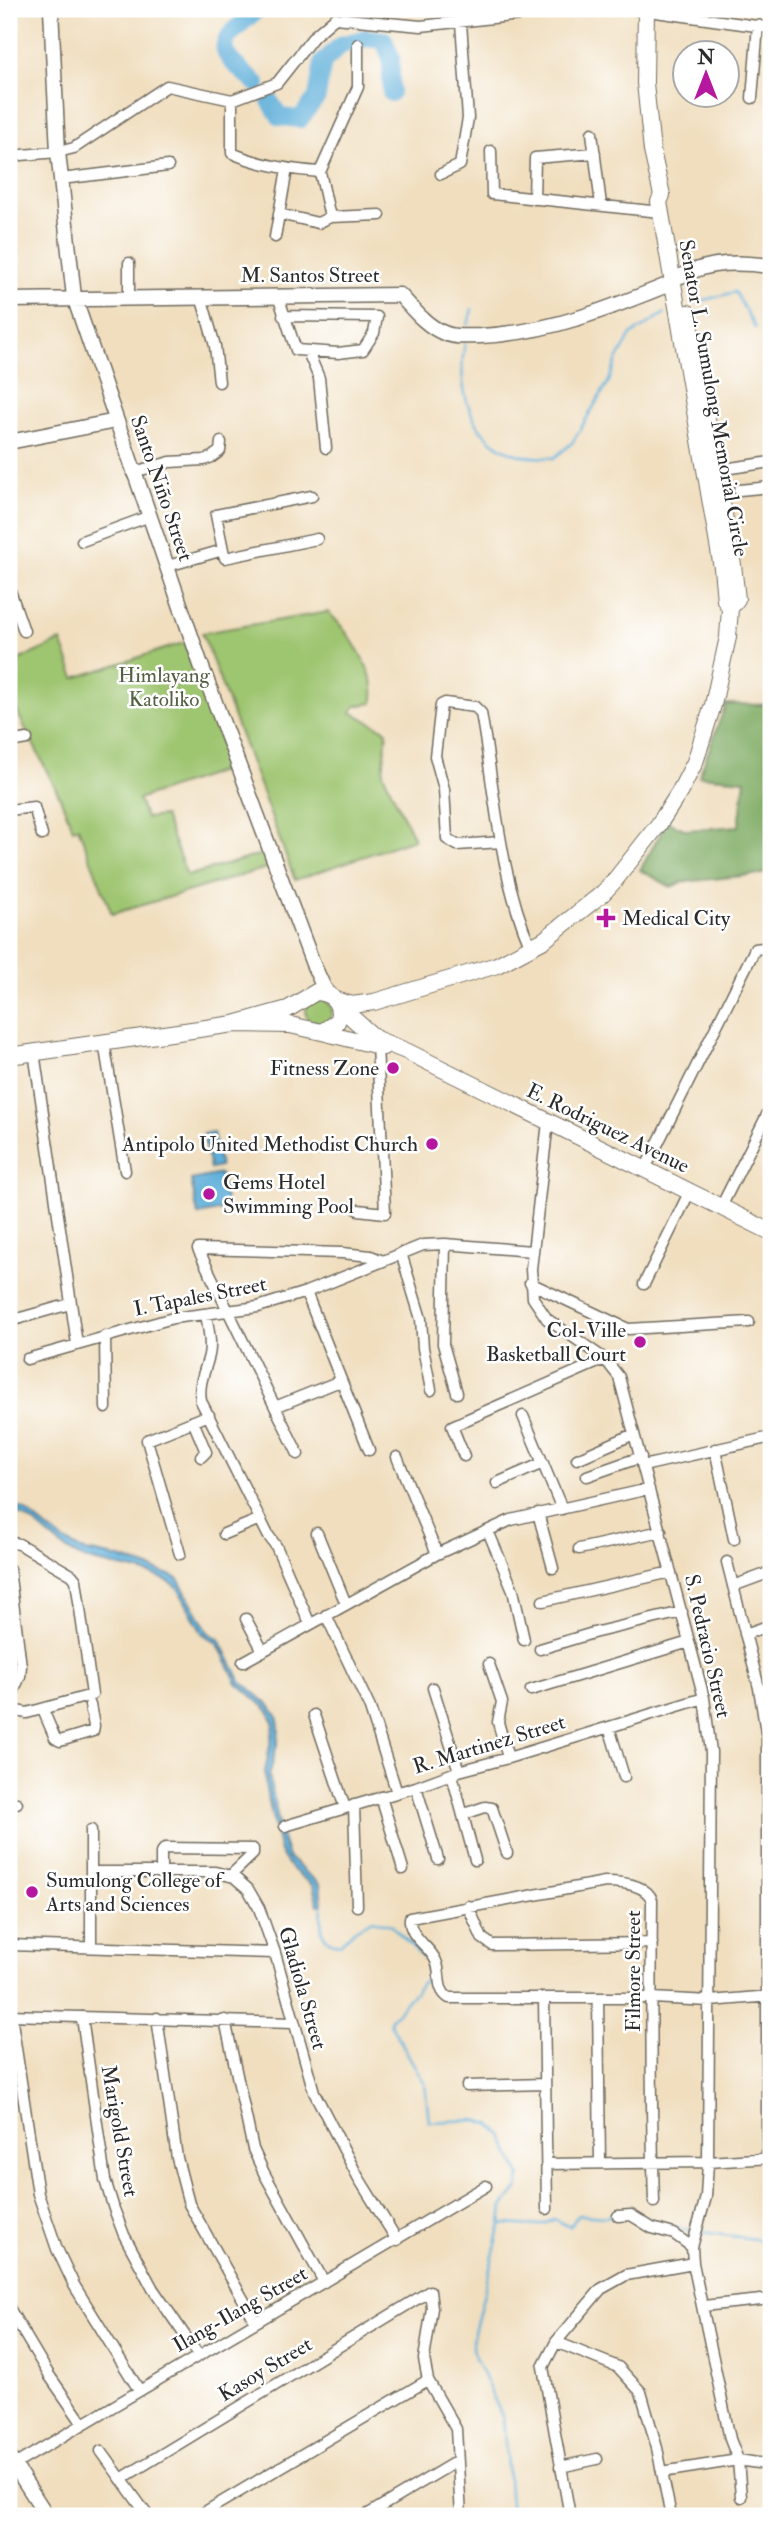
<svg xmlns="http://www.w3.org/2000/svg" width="780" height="2525" viewBox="0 0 780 2525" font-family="'IM FELL Double Pica',serif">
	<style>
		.green { fill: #9ec570; stroke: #64784e; stroke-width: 2 }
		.forest { fill: #7eaa62; stroke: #546a46; stroke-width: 2 }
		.water { fill: #5eafd9; stroke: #446d82; stroke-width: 2 }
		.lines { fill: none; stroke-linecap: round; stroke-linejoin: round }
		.stream { stroke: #5eafd9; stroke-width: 2.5 }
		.river { stroke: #5eafd9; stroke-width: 18 }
		.street-casing { stroke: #706a5e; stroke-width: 13 }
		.secondary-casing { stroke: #706a5e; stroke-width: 17 }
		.primary-casing { stroke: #706a5e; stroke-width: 18 }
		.street { stroke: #fff; stroke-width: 10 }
		.secondary { stroke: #fff; stroke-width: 14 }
		.primary { stroke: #fff; stroke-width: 16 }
		.poi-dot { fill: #b5179e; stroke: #fff; stroke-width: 2.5 }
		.labels { text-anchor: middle; stroke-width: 5; stroke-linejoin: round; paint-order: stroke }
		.street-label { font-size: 21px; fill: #2b2b2b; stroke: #fff }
		.park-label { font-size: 21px; fill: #536143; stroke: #fff }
		.poi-label { font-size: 21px; fill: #2b2b2b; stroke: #fff; text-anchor: start }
	</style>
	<rect width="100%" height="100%" fill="#fff"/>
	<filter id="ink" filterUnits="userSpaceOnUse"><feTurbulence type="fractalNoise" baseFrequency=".0143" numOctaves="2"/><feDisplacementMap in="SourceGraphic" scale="14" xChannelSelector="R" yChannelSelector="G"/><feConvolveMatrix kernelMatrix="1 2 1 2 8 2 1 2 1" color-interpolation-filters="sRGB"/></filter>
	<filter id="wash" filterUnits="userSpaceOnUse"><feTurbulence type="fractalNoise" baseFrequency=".00686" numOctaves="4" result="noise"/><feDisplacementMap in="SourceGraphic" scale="28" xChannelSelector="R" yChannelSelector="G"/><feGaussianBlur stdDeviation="1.57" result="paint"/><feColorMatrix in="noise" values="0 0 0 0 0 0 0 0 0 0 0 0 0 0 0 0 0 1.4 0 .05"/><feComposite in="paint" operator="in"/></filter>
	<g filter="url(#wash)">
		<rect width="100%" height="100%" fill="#f0debe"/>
		<path class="green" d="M328 612C347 630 364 656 372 680 374 687 373 696 373 703L356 706 351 712 387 731 383 773 414 839 295 880 202 633Z
			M61 641 75 678 186 642 231 768 138 799 146 818 164 816 187 876 266 853 270 867 112 914 78 827 73 829 59 795 9 696V664Z
			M306 1012a13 13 0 1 1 26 0a13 13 0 1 1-26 0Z"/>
		<path class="forest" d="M726 704 771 705V873L683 882 671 887 640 870 667 822 687 830 739 826 745 780 699 776Z"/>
		<path class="water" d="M213 1132 220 1167 210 1169 203 1134Z
			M220 1174 228 1209 198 1215 191 1180Z
			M9 1501 26 1511 58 1537 81 1550 120 1558 173 1576 178 1579 208 1632 220 1640 240 1680 271 1707 277 1716 279 1726 278 1740 269 1776 281 1835 288 1857 320 1885 322 1905H318L313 1886 290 1867 280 1852 266 1789 265 1772 274 1725 269 1711 237 1683 218 1644 202 1633 178 1588C156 1568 104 1568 78 1556 53 1545 35 1516 9 1511Z"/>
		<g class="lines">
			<path class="stream" d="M693 303 735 292 755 328
				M468 325 472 309
				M465 343C456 388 470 442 520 455 530 458 543 457 554 458L572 443 609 381 616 362 631 335 665 313
				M322 1905C321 1922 318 1943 340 1944L355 1929 373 1920 391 1925 430 1964V1974L391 2019 390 2023 425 2084 429 2122 475 2120 490 2124 502 2135 520 2177 518 2188 503 2207 501 2224 472 2341 475 2358 503 2418 511 2516
				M501 2224C520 2224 539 2230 554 2219L570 2227 578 2215 606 2217 625 2208 659 2224 693 2231
				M700 2232 771 2241"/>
			<path class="river" d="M257 84C212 47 215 46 258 9
				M270 101 280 117 300 119 317 97 323 62 341 45 366 38 384 40 391 58V93"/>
		</g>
	</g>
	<g filter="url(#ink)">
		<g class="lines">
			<defs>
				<path id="street" d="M634 9 771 28
					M358 44V87L320 172 330 217 380 215
					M752 98 758 25
					M232 100V153C259 165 291 170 320 172
					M592 133 601 205
					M491 151 492 194 660 212
					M9 156 58 152 74 148 167 86 232 100 277 83 314 36 335 18 421 26 575 9
					M441 174 460 165 468 118 461 23
					M61 179 168 166
					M534 199 535 158 595 153
					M279 214 318 223 330 217
					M275 237 287 169
					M201 296 215 346 219 382
					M278 296 296 350 338 353 363 350 374 333 377 317 283 316
					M129 297V263
					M308 352 319 378 326 448
					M717 470 771 462
					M134 472 170 462 204 460 212 457 220 451 221 442
					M739 490 771 487
					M82 541 150 516
					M223 550 225 558 317 539
					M168 566 223 550 216 515 312 496
					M9 588 24 631
					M9 742 27 739
					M9 810 34 807 42 835
					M501 842 457 845 447 839 444 789 435 756 441 705 445 703 475 707 481 713C495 791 499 875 531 948
					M104 1042 125 1171
					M34 1052 77 1344
					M548 1122 531 1269 533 1298 547 1319 605 1359 619 1377 704 1698 711 1752 708 2162 706 2197 692 2247 693 2263 730 2439 738 2460 741 2497
					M645 1169 755 949 771 947
					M721 1207 771 1107
					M358 1210 385 1213 377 1045
					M445 1244 443 1344 457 1393
					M401 1253 421 1319 423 1348 431 1390
					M530 1283 628 1329 749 1322
					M644 1284 690 1191
					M306 1292 369 1450
					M206 1314C208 1328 212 1342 209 1355 205 1372 198 1383 201 1401L268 1535 276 1546 310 1624
					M17 1319 70 1304
					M105 1336 106 1408
					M27 1359 173 1318 258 1307 306 1292 423 1245 445 1244 532 1251
					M275 1407 340 1381
					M523 1416 562 1509
					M193 1421 206 1452 201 1457
					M715 1449 734 1539
					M298 1454 198 1249 342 1253 371 1256 383 1261
					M464 1456 452 1426 605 1359
					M397 1457 437 1554
					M577 1459 634 1434
					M643 1466 771 1437
					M587 1476 641 1457
					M497 1483 543 1463
					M538 1513 553 1568
					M488 1531 513 1590 524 1640
					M317 1533 346 1604
					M224 1534 260 1519
					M9 1542 19 1544 72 1575 76 1580 92 1695 27 1713 11 1710 9 1703
					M579 1549 661 1531
					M180 1554 147 1440 209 1415
					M727 1562 759 1688 767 1739V2158
					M9 1569 21 1666 20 1676 9 1702
					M733 1586 771 1572
					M543 1601 671 1572
					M326 1615 370 1708 397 1793
					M246 1619 263 1651
					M745 1634 771 1625
					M540 1649 593 1633 682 1612
					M243 1662 437 1554 511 1520 649 1489
					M489 1664 502 1702 498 1722 508 1758
					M433 1688 459 1771
					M531 1690 689 1642
					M43 1710 55 1738 60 1741 93 1731 94 1726 90 1705
					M314 1715 345 1808
					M609 1727 624 1777
					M452 1775 475 1860
					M416 1787 438 1859
					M381 1797 403 1869
					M9 1803H17
					M354 1805 357 1906
					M464 1814 485 1807 492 1808 507 1853
					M285 1826 416 1787 459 1771 508 1758 704 1698
					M91 1830V1947
					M91 1872H215L234 1877 248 1889 259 1908 275 1953 314 2092 358 2177 397 2240
					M161 1872V1853L165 1848 253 1849V1854L230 1876
					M468 1906 482 1938 492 1945 652 1943
					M9 1945 275 1953
					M544 1998 547 2209
					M598 1998 600 2163
					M9 2015 294 2023
					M11 2015 38 2194 57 2249 74 2285 139 2390
					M82 2017 105 2180 114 2209 124 2235 153 2289 199 2356
					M157 2018 177 2158 189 2204 256 2322
					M225 2020 253 2149 264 2173 324 2282
					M467 2086 544 2084
					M547 2164 708 2162 771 2158
					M654 2202C651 2101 651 2000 652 1900 646 1884 621 1882 605 1882L410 1918C408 1937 430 1946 436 1961 442 1974 435 1989 449 1998H652L710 2001 771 1996
					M618 2216 631 2215 652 2228 674 2234 692 2247
					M703 2306 771 2299
					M9 2308 49 2375 83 2424
					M556 2342 618 2367 641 2392 657 2448 671 2516
					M101 2451 148 2516
					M560 2467 597 2459
					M9 2468 486 2186
					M662 2472 738 2460 771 2465
					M121 2479 430 2291 432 2308 424 2359 428 2380 456 2429 461 2516
					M198 2516 428 2380
					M365 2516 457 2461
					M570 2516 543 2367 556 2342 601 2289 626 2275 693 2263"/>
				<path id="secondary" d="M51 9 58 152 74 297 201 665 313 964 324 988 330 995
					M681 276C711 261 739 262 771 266
					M9 300 400 295C413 309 426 326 444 333 455 338 469 336 481 336 549 333 611 308 672 283
					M9 442 116 421
					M9 2457 47 2516"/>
				<path id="primary" d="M688 313 733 565 737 599 730 608
					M335 1000 352 1005 374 1002 497 965 544 940 603 893 615 880 659 824 679 793 695 762 713 705 728 637 730 608 725 600 722 568 659 202 662 195 652 151 645 83 646 9
					M339 1006 376 1039 406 1051 771 1232
					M322 1032 383 1047
					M9 1056 234 1024 288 1009 316 992C334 993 343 1006 337 1022L322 1032 290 1025 234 1024"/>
			</defs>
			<use href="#street" class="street-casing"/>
			<use href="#secondary" class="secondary-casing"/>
			<use href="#primary" class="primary-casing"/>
			<use href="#street" class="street"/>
			<use href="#secondary" class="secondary"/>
			<use href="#primary" class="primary"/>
		</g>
	</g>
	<g class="poi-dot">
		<path d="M602.5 907.5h7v7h7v7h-7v7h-7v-7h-7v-7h7z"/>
		<circle cx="393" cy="1068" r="7"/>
		<circle cx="432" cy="1144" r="7"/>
		<circle cx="209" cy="1194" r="7"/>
		<circle cx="640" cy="1342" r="7"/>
		<circle cx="32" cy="1892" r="7"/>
	</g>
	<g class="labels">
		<g class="street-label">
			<text x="310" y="282">M. Santos Street</text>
			<text transform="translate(714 398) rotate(80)" y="7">Senator L. Sumulong Memorial Circle</text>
			<text transform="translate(162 488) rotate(71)" y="7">Santo Niño Street</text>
			<text transform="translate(608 1128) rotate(26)" y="7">E. Rodriguez Avenue</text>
			<text transform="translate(200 1296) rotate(-11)" y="7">I. Tapales Street</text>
			<text transform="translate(708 1646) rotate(77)" y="7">S. Pedracio Street</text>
			<text transform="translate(489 1744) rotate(-17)" y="7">R. Martinez Street</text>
			<text transform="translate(633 1971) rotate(-90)" y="7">Filmore Street</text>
			<text transform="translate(303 1988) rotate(74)" y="7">Gladiola Street</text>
			<text transform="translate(120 2131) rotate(80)" y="7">Marigold Street</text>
			<text transform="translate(240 2309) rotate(-30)" y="7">Ilang-Ilang Street</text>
			<text transform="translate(265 2369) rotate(-31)" y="7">Kasoy Street</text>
		</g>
		<g class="park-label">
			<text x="164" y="682">Himlayang<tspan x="164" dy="24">Katoliko</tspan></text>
		</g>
		<g class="poi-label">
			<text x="622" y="925">Medical City</text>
			<text x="379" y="1075" text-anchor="end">Fitness Zone</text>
			<text x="418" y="1151" text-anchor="end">Antipolo United Methodist Church</text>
			<text x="223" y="1189">Gems Hotel<tspan x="223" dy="24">Swimming Pool</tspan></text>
			<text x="626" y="1337" text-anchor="end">Col-Ville<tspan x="626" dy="24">Basketball Court</tspan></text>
			<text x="46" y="1887">Sumulong College of<tspan x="46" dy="24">Arts and Sciences</tspan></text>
		</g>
	</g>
	<rect width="780" height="2525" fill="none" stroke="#fff" stroke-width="35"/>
	<g transform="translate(706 74)"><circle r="33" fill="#ffffff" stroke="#aaaaaa" stroke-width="2"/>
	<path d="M0-5L12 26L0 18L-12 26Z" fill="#b5179e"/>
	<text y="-10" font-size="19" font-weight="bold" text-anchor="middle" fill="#2b2b2b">N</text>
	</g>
</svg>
